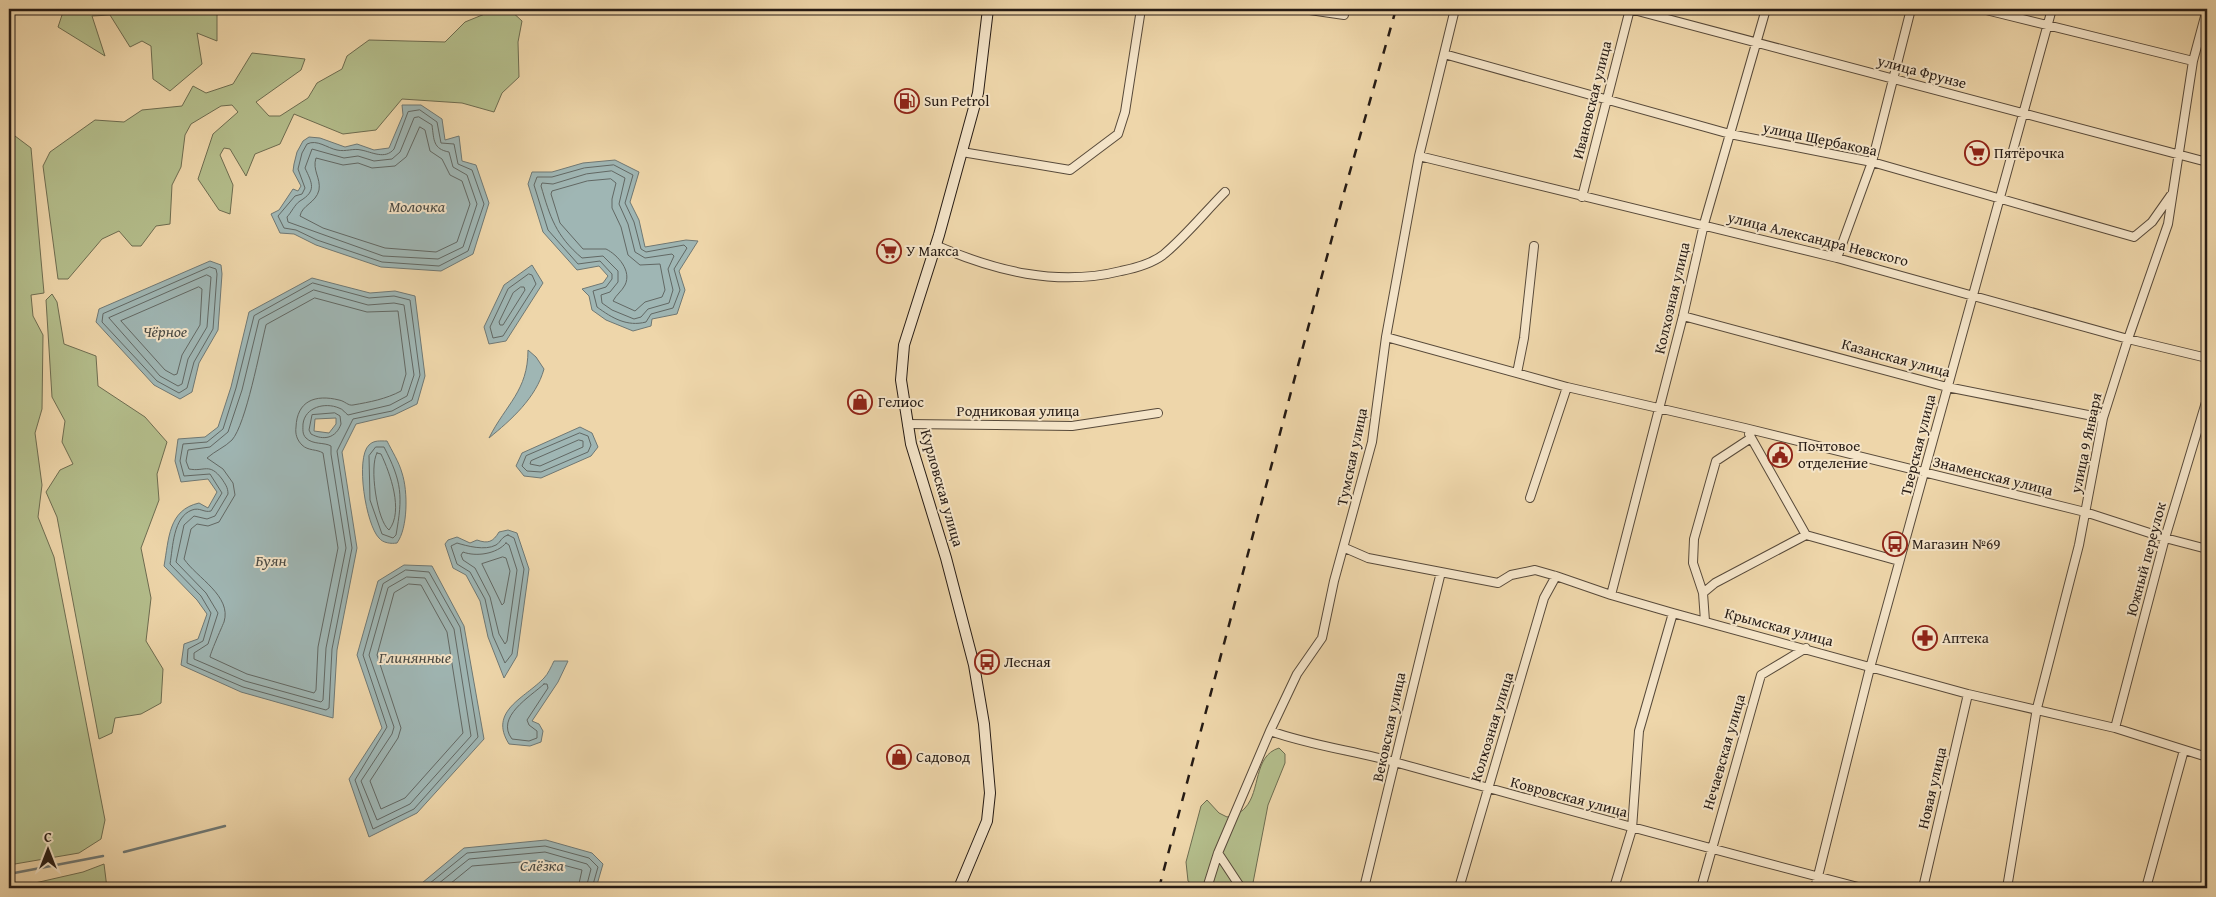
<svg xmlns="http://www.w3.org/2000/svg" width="2216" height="897" viewBox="0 0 2216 897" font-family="'Gentium Book Plus',serif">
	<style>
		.green { fill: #b4be8c; stroke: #6d6c50 }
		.water { fill: #9fb6b4; stroke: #6f7874; fill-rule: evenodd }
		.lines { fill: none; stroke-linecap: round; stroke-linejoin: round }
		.shore { stroke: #626864; stroke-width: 1 }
		.stream { stroke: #6f7874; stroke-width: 2.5 }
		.street-casing { stroke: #584a3a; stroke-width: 10 }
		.secondary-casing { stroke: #261b14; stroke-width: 12 }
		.street { stroke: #f4e4c8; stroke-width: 8 }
		.secondary { stroke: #f4e4c8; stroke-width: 10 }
		.rail { stroke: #261b14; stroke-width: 2.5; stroke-dasharray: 9 9; stroke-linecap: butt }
		.labels { text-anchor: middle; stroke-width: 4; stroke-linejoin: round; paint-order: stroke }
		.street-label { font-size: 15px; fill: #261b14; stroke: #f4e4c8 }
		.poi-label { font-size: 15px; fill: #261b14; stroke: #f4e4c8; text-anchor: start }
		.water-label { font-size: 16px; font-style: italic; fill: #4a4a44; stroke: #f4e4c8 }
	</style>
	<rect width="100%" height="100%" fill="#eed6aa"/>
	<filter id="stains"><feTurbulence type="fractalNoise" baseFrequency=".004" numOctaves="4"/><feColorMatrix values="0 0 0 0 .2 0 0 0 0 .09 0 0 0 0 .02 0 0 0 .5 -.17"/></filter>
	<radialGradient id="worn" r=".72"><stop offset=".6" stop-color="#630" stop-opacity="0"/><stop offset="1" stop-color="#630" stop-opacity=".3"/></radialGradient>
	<path class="green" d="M64 9H225L217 15V41L197 33 202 64 170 91 153 79 151 46 142 41 130 47 110 15 92 16 105 56 58 27Z
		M497 9H509L522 21 518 42 519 77 502 93 494 112 462 103 402 99 376 130 343 134 294 114 280 144 255 154 246 176 230 149 224 148 220 155 233 185 230 214 219 210 198 179 213 134 238 112 232 105 221 106 191 124 185 135 181 167 172 185 170 224 156 226 141 246H132L119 231 102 239 68 279H58L43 166 50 152 95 120 124 122 142 110 182 106 193 86 206 93 233 84 252 53 305 59 301 70 256 102 269 116H280L308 98 317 83 342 69 347 56 369 40 445 42 465 22Z
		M11 133 31 148 44 293 31 295 33 316 43 335 42 409 35 433 42 485 38 517 54 557 105 820 101 839 79 853 9 865V134Z
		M52 294 57 302 64 344 96 356 98 386 145 417 167 442 157 474 159 500 141 548 151 598 146 641 163 669 161 703 141 714 115 718 112 733 99 739 57 517 46 492 60 470 73 464 62 442 65 421 52 397 46 300Z
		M1279 748 1285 754V763L1268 805 1252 888H1197L1188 881 1186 862 1201 806 1207 800 1219 813 1227 817C1233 815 1241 813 1245 808 1261 791 1253 756 1279 748Z
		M104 864 107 888H13L83 872Z"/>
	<path class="water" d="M402 105H421L442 119 445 140 459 136 462 161 476 165 489 203 473 254 441 271 381 267 316 245 294 234 280 233 271 214 279 210 293 189 298 191 301 186 293 171 294 164 297 152 303 141 309 137 320 138 345 147 357 144 374 150 389 148 403 115Z
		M615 160 639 172 630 202 639 220 645 247 686 240 698 241 679 271 685 290 677 314 652 319 651 326 633 331 606 320 592 310 589 296 582 289 603 283 608 276 599 266 577 270 543 232 528 184 532 172H552L583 163Z
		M210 261 221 265 222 274 218 330 199 363 192 392 180 399 154 385 96 322 99 309Z
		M532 265 543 283 506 341 489 344 484 327 504 285Z
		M312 278 370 293 395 291 415 296 425 376 417 404 394 415 356 424 342 452 357 548 337 650 333 718 241 692 181 665 184 644 198 639 207 614 197 600 164 566C169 539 168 510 199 503L208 508 217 492 208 479 181 482 175 461 178 439 205 437 218 427 231 387 249 312ZM336 418V424L329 433 314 431 315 419Z
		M528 350 536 357 544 369C536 398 511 420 489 438 506 404 528 391 528 350Z
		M580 427 592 433 598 447 591 456 541 478 524 476 516 466 522 453Z
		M387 441C392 451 399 462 402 473 408 491 408 528 397 543 391 544 383 543 379 538 366 525 355 458 369 445 374 440 380 441 387 441Z
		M508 530 517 533 529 569 517 656 504 678 488 637 480 601 466 575 453 568 445 544 448 540 457 537 470 543 477 540C488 544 493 542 499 532Z
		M404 565 432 566 464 626 484 739 417 813 369 837 349 779 382 728 357 655 378 581Z
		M554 661H568L558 682 532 721 539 724 543 731 541 742 530 746 509 744C488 711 525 698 544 678 548 674 551 667 554 661Z
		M546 840 592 853 603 864 596 888H416L464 848Z"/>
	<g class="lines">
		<path class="shore" d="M420 110 437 122 441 143 454 144 458 164 472 170 484 204 468 251 439 266 382 262 317 240 296 230 284 228 278 216 295 196 302 194 305 188 298 169 302 153 307 144C317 139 327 148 337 150 346 152 353 148 361 150 372 152 385 160 394 149L408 112Z
			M419 117 432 125C434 140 433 149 449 152L453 167 467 175 477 204 463 247 438 259 383 256 288 222 287 217C291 213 295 204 300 201 317 191 312 183 305 168L312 149 344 158 358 156 374 161 392 159 400 152 414 118Z
			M420 127 425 130 430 151 442 159 450 175 462 181 470 204 457 242 436 252 385 248 323 228 300 216C302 205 316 203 319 190 321 178 312 170 316 158L343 165 358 163 372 168 395 166 406 157Z
			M614 165 633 175 625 203 634 222 641 249 646 252 684 245 687 248 674 269 680 290 673 308 651 314 646 322C627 327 612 318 597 307L593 291 606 287 612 279V274L600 261 578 264 548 230 534 185 537 177H552L584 168Z
			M612 171 625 178 619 204 628 224 635 252 645 258 672 254 674 256 668 269 673 290 669 303 648 309 641 317 634 319 612 310 602 303 601 295 610 292 618 282V271L603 256 582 258C556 236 550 217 541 186L542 183 553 184 586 174Z
			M611 179 616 183 612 199V208L621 227 628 255 640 265 660 264 665 290 662 297 645 302 635 311 613 301C616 295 622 291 625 285 632 271 618 255 606 249H583L560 223 551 194 552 191 587 181Z
			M210 267 216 269 217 274 213 329 194 362 187 388 179 393 157 381 102 322 103 314Z
			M529 274 532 275 536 284 503 336 493 338 490 327 508 289Z
			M207 275 211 277 207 327 188 359 182 384 178 386 160 376 109 318Z
			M313 283 369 298 394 296 410 300 420 375 412 400 392 411 353 419 337 451 352 548 332 649 329 708 326 710 243 687 187 663 188 649 203 641 211 613 201 596 170 564C173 547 173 517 192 510 200 507 204 513 211 511L222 493 210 474 184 476 180 461 183 444 207 442 223 429 236 388 254 316Z
			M199 287 202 289 200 325 182 355 177 374 174 375 165 370 121 321Z
			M521 287H524L525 290 503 325H500L499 322 513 293Z
			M314 290 368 305 394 303 404 305 414 375 407 396 390 405 348 415C345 413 343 409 339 408 325 402 305 407 303 424 303 429 302 434 306 438 313 445 324 442 331 446V454L346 548 326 648 323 700 321 702 245 681 194 659V653L208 644 218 613 206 593 176 562 184 525 194 516 207 519 215 516 228 494C228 487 225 484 222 479 209 462 205 472 189 469L186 461 188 450 210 447 228 432 242 390 259 320Z
			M315 298 367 312 398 311 406 374 401 391C386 399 370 402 353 405 348 406 345 401 339 400 315 394 297 401 296 427 295 434 297 440 302 445 308 451 317 449 323 453L338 548 318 647 316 690 314 693 247 674 210 657C210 654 221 629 224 622 232 596 197 578 184 559L191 529 197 524 208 526 219 522 235 495 233 483 223 469 207 458C215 451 225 447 232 440 246 424 260 349 266 325Z
			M335 413 340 416 341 424C336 438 324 441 311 434L309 430 312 415Z
			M580 433 588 436 591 445 588 452 541 472 527 471 522 466 526 456Z
			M579 440 583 441V447L540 466 530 464 531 461Z
			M376 447H384C402 482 403 496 396 535L393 538 382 534 370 500 369 456Z
			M377 453 381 454C390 473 404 511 389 530 377 521 369 466 377 453Z
			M508 535 514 538 524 569 512 654 505 663 493 636 485 599 470 572 457 564 451 546 457 543C467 546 485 551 496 545 501 542 501 537 508 535Z
			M506 543 509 545 517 570 507 641 505 644 499 634 490 597 475 568 463 560 461 555 463 552C476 557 497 554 506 543Z
			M503 557 506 558 510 571 504 603 502 605 482 564Z
			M406 570 429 572 460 627 478 737 414 809 373 829 355 780 387 727 363 655 383 584Z
			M407 577 425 578 454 629 471 736 410 804 377 820 361 781 392 734 394 727 369 655 388 588Z
			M409 584 421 585 447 632 463 733 405 798 381 809 370 781 398 738 401 728 377 655 394 593Z
			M544 684H547L548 688 527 720 529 725 537 731V738L529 741 512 739C495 717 530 697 544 684Z
			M424 888 467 853 545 846 589 858 598 867 592 888
			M433 888 469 859 545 852 587 864 591 869 586 888
			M445 888 472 866 544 860 582 870 578 888"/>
		<path class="stream" d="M124 852 225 826
			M9 874 103 856"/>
		<defs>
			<path id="street" d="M1303 9 1344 15
				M1630 9 2207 162
				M1982 9 2193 61
				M1444 54 1730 134 1872 162 2134 237 2152 222 2171 195
				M962 152 1070 170 1118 134 1125 112 1141 9
				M1419 156 1837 258 2128 339 2207 358
				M1582 197 1630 9
				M935 245C995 271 1057 287 1121 271 1136 268 1151 264 1163 255 1185 237 1205 212 1225 192
				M1837 258 1872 162 1911 9
				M1683 316 1947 387 2103 418
				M1386 337 1567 387 1745 428 2085 512 2165 538 2207 549
				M1517 373 1524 338 1534 246
				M907 424 1072 426 1158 413
				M1749 434 1806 535
				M1530 498 1567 387
				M1345 548 1368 558 1498 583 1511 575 1535 570 1556 576 1611 595 1673 613 1968 694 2115 728 2207 757
				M1703 593 1715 583 1806 535 1899 561
				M1611 595 1683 316 1704 224 1766 9
				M1705 621 1703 593 1693 563 1694 539 1716 461 1751 438
				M2115 728 2165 538 2207 399
				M1270 731C1312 746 1356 751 1398 763 1553 806 1707 848 1862 888
				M1218 853 1241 888
				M1207 888 1218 853 1270 731 1297 674 1322 638 1334 581 1372 442 1386 337 1419 156 1455 9
				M1364 888 1441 572
				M1459 888 1544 598 1556 576
				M1614 888 1632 829 1639 731 1673 613
				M1701 888 1761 675 1806 648
				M1815 888 1870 668 2052 9
				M1923 888 1968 694
				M2007 888 2037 708 2079 545 2103 418 2128 339 2168 224 2193 61 2207 9
				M2146 888 2184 750"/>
			<path id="secondary" d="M959 888 987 821 990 793 984 724 974 665 946 558 911 444 901 380 904 345 939 235 978 93 988 9"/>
		</defs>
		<use href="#street" class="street-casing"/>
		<use href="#secondary" class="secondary-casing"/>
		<use href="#street" class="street"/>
		<use href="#secondary" class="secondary"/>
		<path class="rail" d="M1159 888 1345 189 1396 9"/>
	</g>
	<defs>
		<symbol id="fuel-ring" viewBox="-11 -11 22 22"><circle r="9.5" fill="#f4e4c8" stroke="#8f2418" stroke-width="1.5"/><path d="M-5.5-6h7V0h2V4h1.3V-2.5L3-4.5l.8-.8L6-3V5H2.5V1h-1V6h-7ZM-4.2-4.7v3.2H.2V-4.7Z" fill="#8f2418"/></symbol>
		<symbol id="supermarket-ring" viewBox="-11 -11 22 22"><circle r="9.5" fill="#f4e4c8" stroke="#8f2418" stroke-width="1.5"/><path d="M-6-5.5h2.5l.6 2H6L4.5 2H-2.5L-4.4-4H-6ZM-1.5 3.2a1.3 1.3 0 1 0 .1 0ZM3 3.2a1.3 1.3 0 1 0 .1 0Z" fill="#8f2418"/></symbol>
		<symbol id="shop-ring" viewBox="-11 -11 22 22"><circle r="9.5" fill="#f4e4c8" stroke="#8f2418" stroke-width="1.5"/><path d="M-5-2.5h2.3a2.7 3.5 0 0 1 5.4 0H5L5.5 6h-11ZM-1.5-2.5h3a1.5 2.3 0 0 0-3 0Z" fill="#8f2418"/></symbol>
		<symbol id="civic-ring" viewBox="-11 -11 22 22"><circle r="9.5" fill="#f4e4c8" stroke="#8f2418" stroke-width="1.5"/><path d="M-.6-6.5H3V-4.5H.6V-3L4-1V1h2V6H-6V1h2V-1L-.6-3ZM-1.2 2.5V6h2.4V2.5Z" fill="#8f2418"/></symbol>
		<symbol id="bus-ring" viewBox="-11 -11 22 22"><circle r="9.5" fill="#f4e4c8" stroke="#8f2418" stroke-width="1.5"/><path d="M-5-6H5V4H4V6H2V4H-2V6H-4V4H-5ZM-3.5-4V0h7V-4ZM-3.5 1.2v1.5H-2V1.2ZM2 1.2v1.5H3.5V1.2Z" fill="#8f2418"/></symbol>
		<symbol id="pharmacy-ring" viewBox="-11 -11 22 22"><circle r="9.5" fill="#f4e4c8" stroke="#8f2418" stroke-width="1.5"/><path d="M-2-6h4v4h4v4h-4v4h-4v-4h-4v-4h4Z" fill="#8f2418"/></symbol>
	</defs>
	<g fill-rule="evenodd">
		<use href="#fuel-ring" x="893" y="87" width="28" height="28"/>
		<use href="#supermarket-ring" x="1963" y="139" width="28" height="28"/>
		<use href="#supermarket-ring" x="875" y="237" width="28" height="28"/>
		<use href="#shop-ring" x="846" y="388" width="28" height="28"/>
		<use href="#civic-ring" x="1766" y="441" width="28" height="28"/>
		<use href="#bus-ring" x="1881" y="530" width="28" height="28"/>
		<use href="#pharmacy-ring" x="1911" y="624" width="28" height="28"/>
		<use href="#bus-ring" x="973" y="648" width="28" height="28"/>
		<use href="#shop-ring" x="885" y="743" width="28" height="28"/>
	</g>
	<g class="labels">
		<g class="street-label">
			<text transform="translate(1922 72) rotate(15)" y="5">улица Фрунзе</text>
			<text transform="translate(1592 100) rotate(-76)" y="5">Ивановская улица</text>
			<text transform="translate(1820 139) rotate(12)" y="5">улица Щербакова</text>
			<text transform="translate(1818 239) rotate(14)" y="5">улица Александра Невского</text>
			<text transform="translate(1672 298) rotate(-77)" y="5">Колхозная улица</text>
			<text transform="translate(1896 358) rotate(15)" y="5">Казанская улица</text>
			<text x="1018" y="416">Родниковая улица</text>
			<text transform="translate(2086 443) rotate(-78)" y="5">улица 9 Января</text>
			<text transform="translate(1918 445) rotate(-76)" y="5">Тверская улица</text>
			<text transform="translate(1352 457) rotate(-78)" y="5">Тумская улица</text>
			<text transform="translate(1993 476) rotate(14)" y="5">Знаменская улица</text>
			<text transform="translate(942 488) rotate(74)" y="5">Курловская улица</text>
			<text transform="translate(2146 559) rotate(-75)" y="5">Южный переулок</text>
			<text transform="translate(1779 627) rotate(15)" y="5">Крымская улица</text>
			<text transform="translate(1389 727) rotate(-78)" y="5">Вековская улица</text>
			<text transform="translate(1492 727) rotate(-73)" y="5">Колхозная улица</text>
			<text transform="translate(1724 752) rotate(-74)" y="5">Нечаевская улица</text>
			<text transform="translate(1932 788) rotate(-77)" y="5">Новая улица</text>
			<text transform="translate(1569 797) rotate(15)" y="5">Ковровская улица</text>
		</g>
		<g class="poi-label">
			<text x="924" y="106">Sun Petrol</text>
			<text x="1994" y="158">Пятёрочка</text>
			<text x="906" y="256">У Макса</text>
			<text x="878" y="407">Гелиос</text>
			<text x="1798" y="451">Почтовое<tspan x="1798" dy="17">отделение</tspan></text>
			<text x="1912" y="549">Магазин №69</text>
			<text x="1942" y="643">Аптека</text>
			<text x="1004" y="667">Лесная</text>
			<text x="916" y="762">Садовод</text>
		</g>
		<g class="water-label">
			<text x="417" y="212">Молочка</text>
			<text x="165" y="337">Чёрное</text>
			<text x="271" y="566">Буян</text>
			<text x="415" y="663">Глинянные</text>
			<text x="542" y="871">Слёзка</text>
		</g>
	</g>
	<rect width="2216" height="897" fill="none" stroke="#eed6aa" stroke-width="30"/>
	<rect x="10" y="10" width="2196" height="877" fill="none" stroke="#261b14" stroke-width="2.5"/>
	<rect x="15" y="15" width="2186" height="867" fill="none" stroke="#261b14"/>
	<g transform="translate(48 850)" stroke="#f4e4c8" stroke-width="4" paint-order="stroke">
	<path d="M0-4L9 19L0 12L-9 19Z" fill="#261b14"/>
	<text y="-8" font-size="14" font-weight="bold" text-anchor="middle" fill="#261b14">С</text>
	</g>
	<rect width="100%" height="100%" filter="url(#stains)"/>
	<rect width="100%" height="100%" fill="url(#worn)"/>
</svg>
